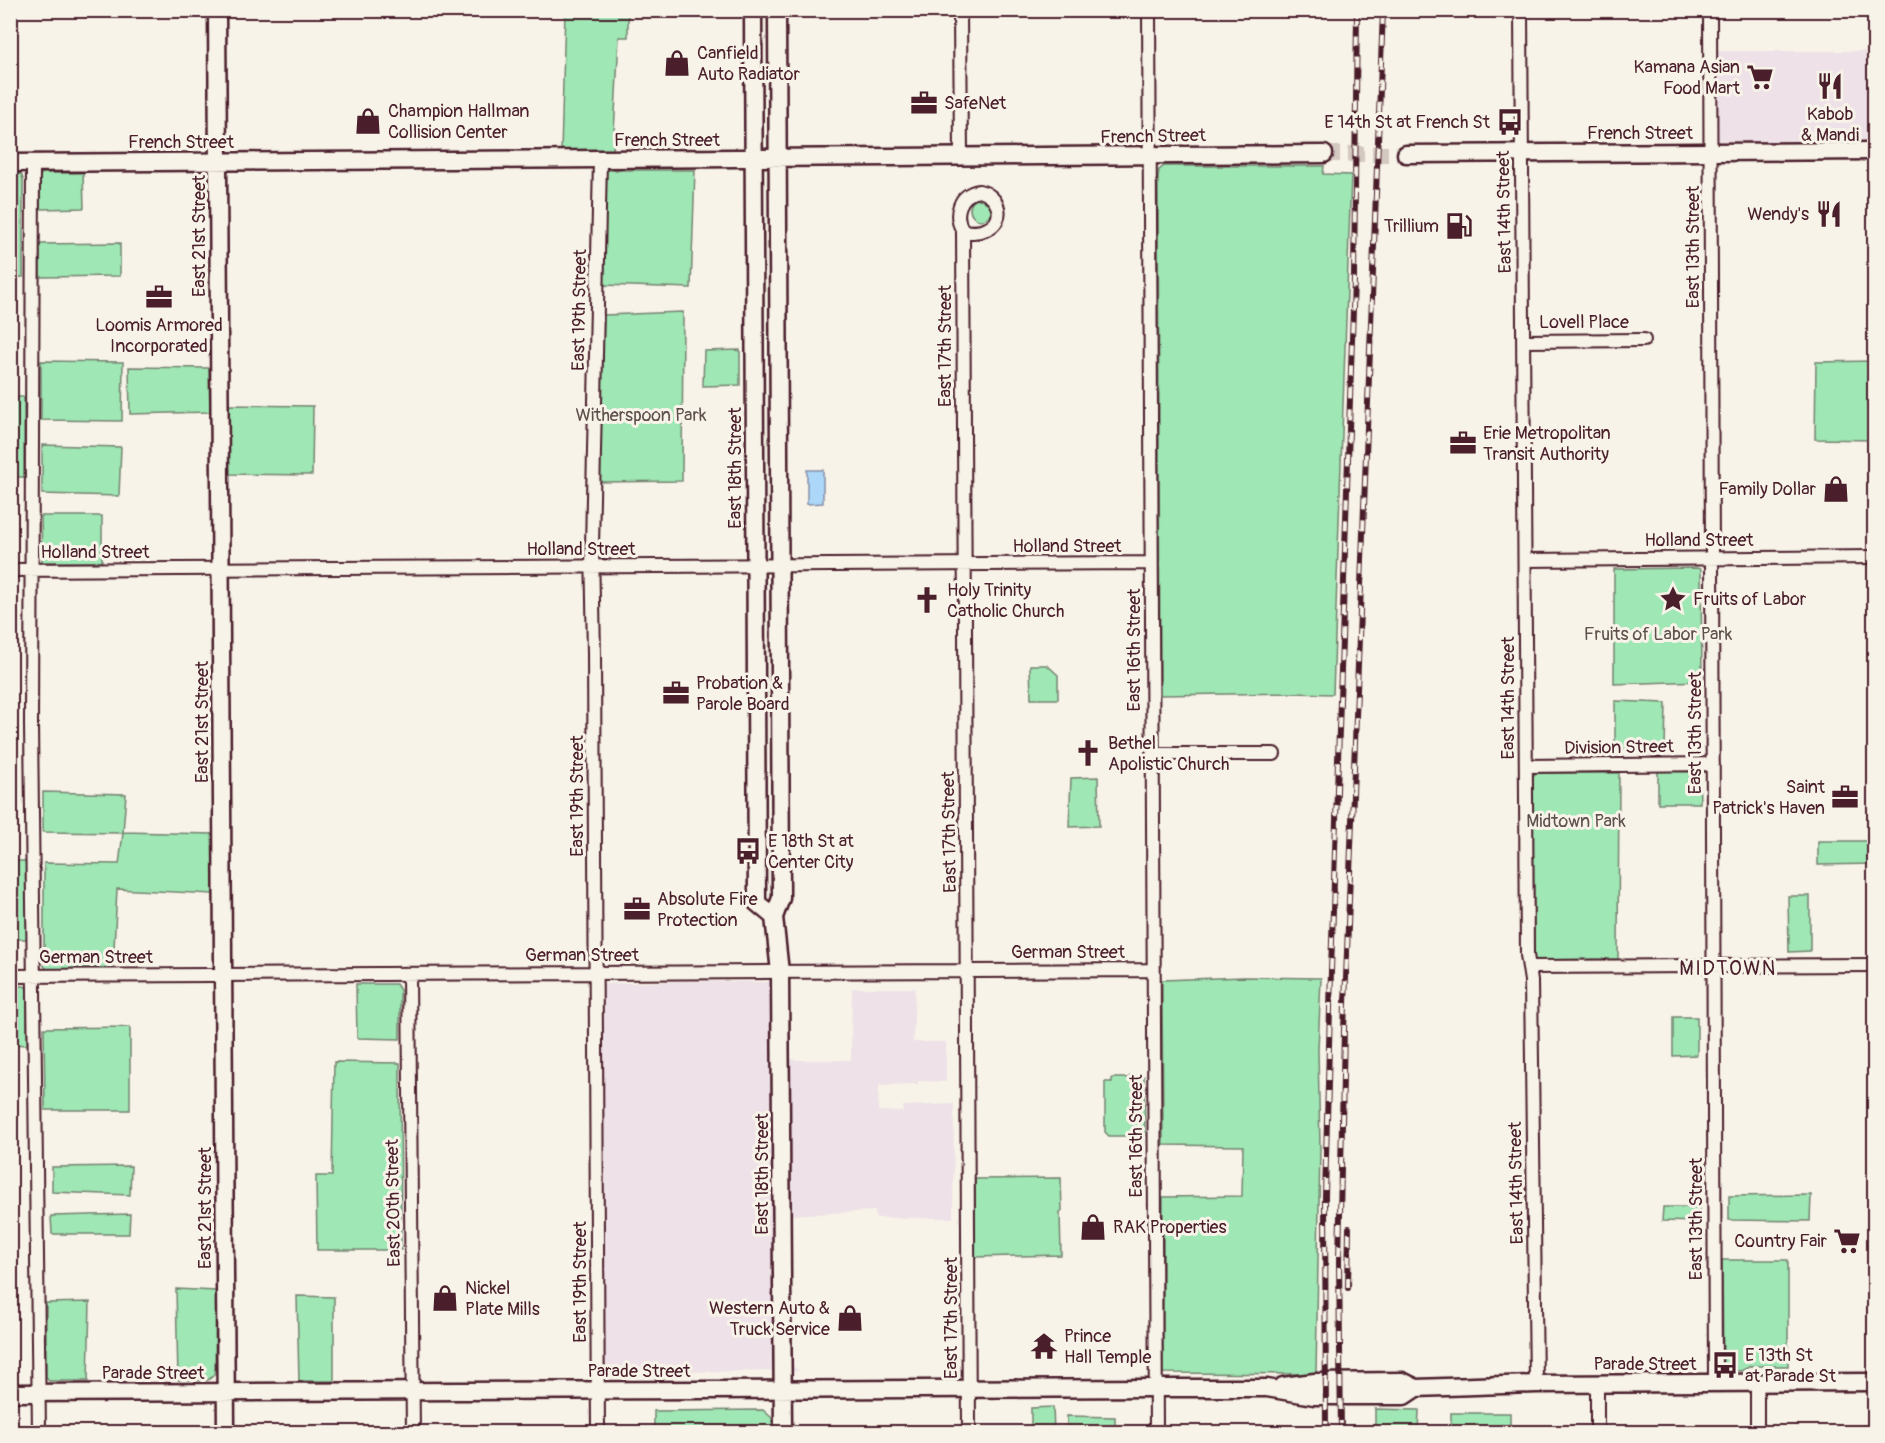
<svg xmlns="http://www.w3.org/2000/svg" width="1885" height="1443" viewBox="0 0 1885 1443" font-family="Pangolin,sans-serif">
	<style>
		.built { fill: #eee1e7 }
		.green { fill: #9fe7b4; stroke: #748370; stroke-width: 1.5 }
		.water { fill: #acd7f8; stroke: #858da6; stroke-width: 1.5 }
		.lines { fill: none; stroke-linecap: round; stroke-linejoin: round }
		.secondary-tunnel { stroke: #d4c9c2; stroke-width: 16; stroke-dasharray: 16 8; stroke-linecap: butt }
		.street-casing { stroke: #4a1f2b; stroke-width: 16 }
		.secondary-casing { stroke: #4a1f2b; stroke-width: 21 }
		.street { stroke: #f7f3e8; stroke-width: 12 }
		.secondary { stroke: #f7f3e8; stroke-width: 16 }
		.rail-casing { stroke: #4a1f2b; stroke-width: 6 }
		.rail { stroke: #f7f3e8; stroke-width: 4; stroke-dasharray: 11; stroke-linecap: butt }
		.labels { text-anchor: middle; stroke-width: 6; stroke-linejoin: round; paint-order: stroke }
		.poi-label { font-size: 18px; fill: #4a1f2b; stroke: #f7f3e8; text-anchor: start }
		.street-label { font-size: 18px; fill: #4a1f2b; stroke: #f7f3e8 }
		.park-label { font-size: 18px; fill: #5f514d; stroke: #f7f3e8 }
		.neighbourhood-label { font-size: 20px; letter-spacing: 1.5px; fill: #4a1f2b; stroke: #f7f3e8 }
	</style>
	<rect width="100%" height="100%" fill="#f7f3e8"/>
	<filter id="ink" filterUnits="userSpaceOnUse"><feTurbulence type="fractalNoise" baseFrequency=".0167" numOctaves="2"/><feDisplacementMap in="SourceGraphic" scale="12" xChannelSelector="R" yChannelSelector="G"/><feConvolveMatrix kernelMatrix="1 2 1 2 8 2 1 2 1" color-interpolation-filters="sRGB"/></filter>
	<g filter="url(#ink)">
		<path class="built" d="M1717 51H1874V142L1786 143 1719 141 1718 137Z
			M790 980V1058L795 1060H851L852 988H915L913 1042H946V1082L918 1081V1084L879 1085 878 1111 903 1112V1106L954 1104 953 1218H875V1211L789 1215 790 1364 799 1371 604 1372 602 984 680 981 768 982Z"/>
		<path class="green" d="M565 11H628V37H619L613 152H561Z
			M1164 166H1324L1323 174 1351 175 1333 694 1291 693 1160 695 1158 178 1159 170Z
			M605 170H695L691 288 602 285Z
			M11 173 21 174 23 179V277H11Z
			M44 173H83L84 208 40 209V177L41 174Z
			M970 209a11 11 0 1 1 22 0a11 11 0 1 1-22 0Z
			M120 243V276L40 277V244Z
			M683 312 682 481 599 482 604 315Z
			M740 350V385L703 386 704 351Z
			M41 361 123 362 122 421 41 420Z
			M1874 361V440L1815 439 1816 362Z
			M129 367 209 368 210 412 130 414Z
			M11 397H24V477H11Z
			M228 405 313 406 312 475 227 474Z
			M42 445 121 447 119 496 42 494Z
			M41 516H102V562H42Z
			M1696 568 1701 569 1702 681 1614 684V569Z
			M1030 665H1047L1058 675V699H1031Z
			M1615 701 1666 703 1665 749H1615Z
			M1658 771 1699 772 1700 803H1658Z
			M1536 773H1619L1618 959 1535 960 1534 958 1533 776Z
			M1098 777 1099 826 1069 827 1071 778Z
			M43 792 126 794 123 832 213 834V894L117 889 113 968 47 969 44 966V863L119 864 123 833 43 832Z
			M1818 841H1874V864L1818 865Z
			M11 861H27V939H11Z
			M1788 896H1810V951L1789 952Z
			M1245 977 1321 978 1318 1050 1320 1147 1316 1374 1163 1373V1197L1242 1196 1243 1146 1163 1145 1162 980Z
			M356 984H396L400 990V1039L357 1038Z
			M11 986H24L27 988V1045L11 1044Z
			M1673 1017H1697V1055L1673 1056Z
			M130 1027V1110H45L44 1028Z
			M334 1062 400 1063 401 1250H317L316 1176H332Z
			M1130 1076H1144L1145 1136H1109L1105 1132V1082H1112V1078H1129Z
			M131 1166 130 1195 52 1192V1167Z
			M1061 1178 1062 1211 1060 1212 1061 1255 975 1257V1179Z
			M1811 1195 1810 1221 1729 1220V1196Z
			M1663 1207H1699V1222L1662 1221Z
			M130 1214 129 1234H52L51 1216Z
			M1722 1260H1788V1366H1751L1741 1371 1728 1370 1723 1365Z
			M176 1289 216 1291 215 1371 213 1376 208 1380H178Z
			M297 1296 334 1297V1381H299Z
			M90 1302 88 1381H49L46 1378V1303Z
			M1053 1407 1054 1432H1031V1408Z
			M1375 1409 1419 1410 1418 1432H1375Z
			M763 1410 772 1418 773 1432H654V1411Z
			M1451 1413H1510V1432H1451Z
			M1067 1416 1115 1417V1432H1067Z"/>
		<path class="water" d="M807 470H823V503L807 504Z"/>
		<g class="lines">
			<path class="secondary-tunnel" d="M1324 154H1406"/>
			<defs>
				<path id="street" d="M960 10 961 158
					M1149 10 1156 1432
					M1521 10 1527 955 1531 981 1536 1384
					M1710 10 1715 1383
					M33 162 31 725 39 1432
					M979 191C999 195 1007 220 987 229 979 233 971 232 963 231 953 215 959 194 979 191Z
					M963 231 969 1432
					M1524 341 1644 340
					M1525 560 1874 557
					M10 570 1151 563
					M1152 754H1274
					M1526 766 1713 764
					M1529 967 1874 965
					M409 974 413 1432
					M10 976 1153 970
					M1757 1383V1432
					M1597 1384V1432
					M598 1432 594 654 592 547 600 160"/>
				<path id="secondary" d="M217 10 226 1432
					M753 10 757 903 774 917
					M777 10 781 898 774 917 780 972 783 1432
					M1406 154 1874 151
					M10 163 1324 154
					M1283 1386 1315 1382 1402 1381 1416 1388 1536 1384 1874 1382
					M10 1393 1155 1388H1267L1314 1396H1404L1416 1388"/>
			</defs>
			<use href="#street" class="street-casing"/>
			<use href="#secondary" class="secondary-casing"/>
			<use href="#street" class="street"/>
			<use href="#secondary" class="secondary"/>
			<defs>
				<path id="rail" d="M1348 1288 1349 1228
					M1326 1432 1325 1196 1331 971 1354 279 1357 10
					M1341 1432 1339 1261 1344 1030 1383 10"/>
			</defs>
			<use href="#rail" class="rail-casing"/>
			<use href="#rail" class="rail"/>
		</g>
	</g>
	<defs>
		<symbol id="shop-bare" viewBox="-9 -9 18 18"><path d="M-5-2.5h2.3a2.7 3.5 0 0 1 5.4 0H5L5.5 6h-11ZM-1.5-2.5h3a1.5 2.3 0 0 0-3 0Z" fill="#4a1f2b" stroke="#f7f3e8" stroke-width="2.5" paint-order="stroke"/></symbol>
		<symbol id="supermarket-bare" viewBox="-9 -9 18 18"><path d="M-6-5.5h2.5l.6 2H6L4.5 2H-2.5L-4.4-4H-6ZM-1.5 3.2a1.3 1.3 0 1 0 .1 0ZM3 3.2a1.3 1.3 0 1 0 .1 0Z" fill="#4a1f2b" stroke="#f7f3e8" stroke-width="2.5" paint-order="stroke"/></symbol>
		<symbol id="restaurant-bare" viewBox="-9 -9 18 18"><path d="M-5-6h1v4h1v-4h1v4h1v-4h1v5L-1.5 .5V6h-2V.5L-5-1ZM5-6V6H3V1.5H1.5Q1.5-4 5-6Z" fill="#4a1f2b" stroke="#f7f3e8" stroke-width="2.5" paint-order="stroke"/></symbol>
		<symbol id="office-bare" viewBox="-9 -9 18 18"><path d="M-6-3h4V-5.5h4V-3h4V5H-6ZM-1-4.5V-3h2v-1.5ZM-6 0V1H6V0Z" fill="#4a1f2b" stroke="#f7f3e8" stroke-width="2.5" paint-order="stroke"/></symbol>
		<symbol id="bus-bare" viewBox="-9 -9 18 18"><path d="M-5-6H5V4H4V6H2V4H-2V6H-4V4H-5ZM-3.5-4V0h7V-4ZM-3.5 1.2v1.5H-2V1.2ZM2 1.2v1.5H3.5V1.2Z" fill="#4a1f2b" stroke="#f7f3e8" stroke-width="2.5" paint-order="stroke"/></symbol>
		<symbol id="fuel-bare" viewBox="-9 -9 18 18"><path d="M-5.5-6h7V0h2V4h1.3V-2.5L3-4.5l.8-.8L6-3V5H2.5V1h-1V6h-7ZM-4.2-4.7v3.2H.2V-4.7Z" fill="#4a1f2b" stroke="#f7f3e8" stroke-width="2.5" paint-order="stroke"/></symbol>
		<symbol id="sight-bare" viewBox="-9 -9 18 18"><path d="M0-6L1.8-2.2L6-1.7L2.9 1.2L3.7 5.4L0 3.3L-3.7 5.4L-2.9 1.2L-6-1.7L-1.8-2.2Z" fill="#4a1f2b" stroke="#f7f3e8" stroke-width="2.5" paint-order="stroke"/></symbol>
		<symbol id="church-bare" viewBox="-9 -9 18 18"><path d="M-1.2-6h2.4v3.5h3.3v2.4h-3.3V6h-2.4V-.1h-3.3v-2.4h3.3Z" fill="#4a1f2b" stroke="#f7f3e8" stroke-width="2.5" paint-order="stroke"/></symbol>
		<symbol id="temple-bare" viewBox="-9 -9 18 18"><path d="M0-6L5-2H3V0L6.5 2.5H4V6H1.5V3h-3V6H-4V2.5H-6.5L-3 0V-2H-5Z" fill="#4a1f2b" stroke="#f7f3e8" stroke-width="2.5" paint-order="stroke"/></symbol>
	</defs>
	<g fill-rule="evenodd">
		<use href="#shop-bare" x="658" y="44" width="38" height="38"/>
		<use href="#supermarket-bare" x="1741" y="58" width="38" height="38"/>
		<use href="#restaurant-bare" x="1811" y="67" width="38" height="38"/>
		<use href="#office-bare" x="905" y="84" width="38" height="38"/>
		<use href="#shop-bare" x="349" y="102" width="38" height="38"/>
		<use href="#bus-bare" x="1491" y="103" width="38" height="38"/>
		<use href="#restaurant-bare" x="1810" y="195" width="38" height="38"/>
		<use href="#fuel-bare" x="1440" y="207" width="38" height="38"/>
		<use href="#office-bare" x="140" y="278" width="38" height="38"/>
		<use href="#office-bare" x="1444" y="424" width="38" height="38"/>
		<use href="#shop-bare" x="1817" y="470" width="38" height="38"/>
		<use href="#sight-bare" x="1654" y="580" width="38" height="38"/>
		<use href="#church-bare" x="908" y="581" width="38" height="38"/>
		<use href="#office-bare" x="657" y="674" width="38" height="38"/>
		<use href="#church-bare" x="1069" y="734" width="38" height="38"/>
		<use href="#office-bare" x="1826" y="778" width="38" height="38"/>
		<use href="#bus-bare" x="729" y="832" width="38" height="38"/>
		<use href="#office-bare" x="618" y="890" width="38" height="38"/>
		<use href="#shop-bare" x="1074" y="1208" width="38" height="38"/>
		<use href="#supermarket-bare" x="1828" y="1222" width="38" height="38"/>
		<use href="#shop-bare" x="426" y="1279" width="38" height="38"/>
		<use href="#shop-bare" x="831" y="1299" width="38" height="38"/>
		<use href="#temple-bare" x="1025" y="1327" width="38" height="38"/>
		<use href="#bus-bare" x="1706" y="1346" width="38" height="38"/>
	</g>
	<g class="labels">
		<g class="poi-label">
			<text x="697" y="59">Canfield<tspan x="697" dy="21">Auto Radiator</tspan></text>
			<text x="1740" y="73" text-anchor="end">Kamana Asian<tspan x="1740" dy="21">Food Mart</tspan></text>
			<text x="944" y="109">SafeNet</text>
			<text x="388" y="117">Champion Hallman<tspan x="388" dy="21">Collision Center</tspan></text>
			<text x="1830" y="120" text-anchor="middle">Kabob<tspan x="1830" dy="21">&amp; Mandi</tspan></text>
			<text x="1490" y="128" text-anchor="end">E 14th St at French St</text>
			<text x="1809" y="220" text-anchor="end">Wendy's</text>
			<text x="1439" y="232" text-anchor="end">Trillium</text>
			<text x="159" y="331" text-anchor="middle">Loomis Armored<tspan x="159" dy="21">Incorporated</tspan></text>
			<text x="1483" y="439">Erie Metropolitan<tspan x="1483" dy="21">Transit Authority</tspan></text>
			<text x="1816" y="495" text-anchor="end">Family Dollar</text>
			<text x="947" y="596">Holy Trinity<tspan x="947" dy="21">Catholic Church</tspan></text>
			<text x="1693" y="605">Fruits of Labor</text>
			<text x="696" y="689">Probation &amp;<tspan x="696" dy="21">Parole Board</tspan></text>
			<text x="1108" y="749">Bethel<tspan x="1108" dy="21">Apolistic Church</tspan></text>
			<text x="1825" y="793" text-anchor="end">Saint<tspan x="1825" dy="21">Patrick's Haven</tspan></text>
			<text x="768" y="847">E 18th St at<tspan x="768" dy="21">Center City</tspan></text>
			<text x="657" y="905">Absolute Fire<tspan x="657" dy="21">Protection</tspan></text>
			<text x="1113" y="1233">RAK Properties</text>
			<text x="1827" y="1247" text-anchor="end">Country Fair</text>
			<text x="465" y="1294">Nickel<tspan x="465" dy="21">Plate Mills</tspan></text>
			<text x="830" y="1314" text-anchor="end">Western Auto &amp;<tspan x="830" dy="21">Truck Service</tspan></text>
			<text x="1064" y="1342">Prince<tspan x="1064" dy="21">Hall Temple</tspan></text>
			<text x="1745" y="1361">E 13th St<tspan x="1745" dy="21">at Parade St</tspan></text>
		</g>
		<g class="street-label">
			<text x="1640" y="139">French Street</text>
			<text transform="translate(1153 136) rotate(-1)" y="6">French Street</text>
			<text x="667" y="146">French Street</text>
			<text x="181" y="148">French Street</text>
			<text transform="translate(1504 212) rotate(-91)" y="6">East 14th Street</text>
			<text transform="translate(199 236) rotate(-90)" y="6">East 21st Street</text>
			<text transform="translate(1693 247) rotate(-90)" y="6">East 13th Street</text>
			<text transform="translate(579 310) rotate(-89)" y="6">East 19th Street</text>
			<text x="1584" y="328">Lovell Place</text>
			<text transform="translate(945 346) rotate(-90)" y="6">East 17th Street</text>
			<text transform="translate(735 468) rotate(-90)" y="6">East 18th Street</text>
			<text x="1699" y="546">Holland Street</text>
			<text x="1067" y="552">Holland Street</text>
			<text x="581" y="555">Holland Street</text>
			<text x="95" y="558">Holland Street</text>
			<text transform="translate(1134 650) rotate(-90)" y="6">East 16th Street</text>
			<text transform="translate(1508 698) rotate(-90)" y="6">East 14th Street</text>
			<text transform="translate(202 722) rotate(-90)" y="6">East 21st Street</text>
			<text transform="translate(1695 733) rotate(-90)" y="6">East 13th Street</text>
			<text transform="translate(1619 747) rotate(-1)" y="6">Division Street</text>
			<text transform="translate(577 796) rotate(-90)" y="6">East 19th Street</text>
			<text transform="translate(949 832) rotate(-91)" y="6">East 17th Street</text>
			<text x="1068" y="958">German Street</text>
			<text x="582" y="961">German Street</text>
			<text x="96" y="963">German Street</text>
			<text transform="translate(1136 1136) rotate(-90)" y="6">East 16th Street</text>
			<text transform="translate(762 1174) rotate(-90)" y="6">East 18th Street</text>
			<text transform="translate(1516 1183) rotate(-91)" y="6">East 14th Street</text>
			<text transform="translate(393 1203) rotate(-91)" y="6">East 20th Street</text>
			<text transform="translate(205 1208) rotate(-90)" y="6">East 21st Street</text>
			<text transform="translate(1696 1219) rotate(-90)" y="6">East 13th Street</text>
			<text transform="translate(580 1282) rotate(-90)" y="6">East 19th Street</text>
			<text transform="translate(951 1318) rotate(-90)" y="6">East 17th Street</text>
			<text x="1645" y="1370">Parade Street</text>
			<text x="639" y="1377">Parade Street</text>
			<text x="153" y="1379">Parade Street</text>
		</g>
		<g class="park-label">
			<text x="641" y="421">Witherspoon Park</text>
			<text x="1658" y="640">Fruits of Labor Park</text>
			<text x="1576" y="827">Midtown Park</text>
		</g>
		<g class="neighbourhood-label">
			<text x="1728" y="975">MIDTOWN</text>
		</g>
	</g>
	<rect width="1885" height="1443" fill="none" stroke="#f7f3e8" stroke-width="36"/>
	<rect x="18" y="18" width="1849" height="1407" fill="none" stroke="#4a1f2b" stroke-width="2" filter="url(#ink)"/>
</svg>
